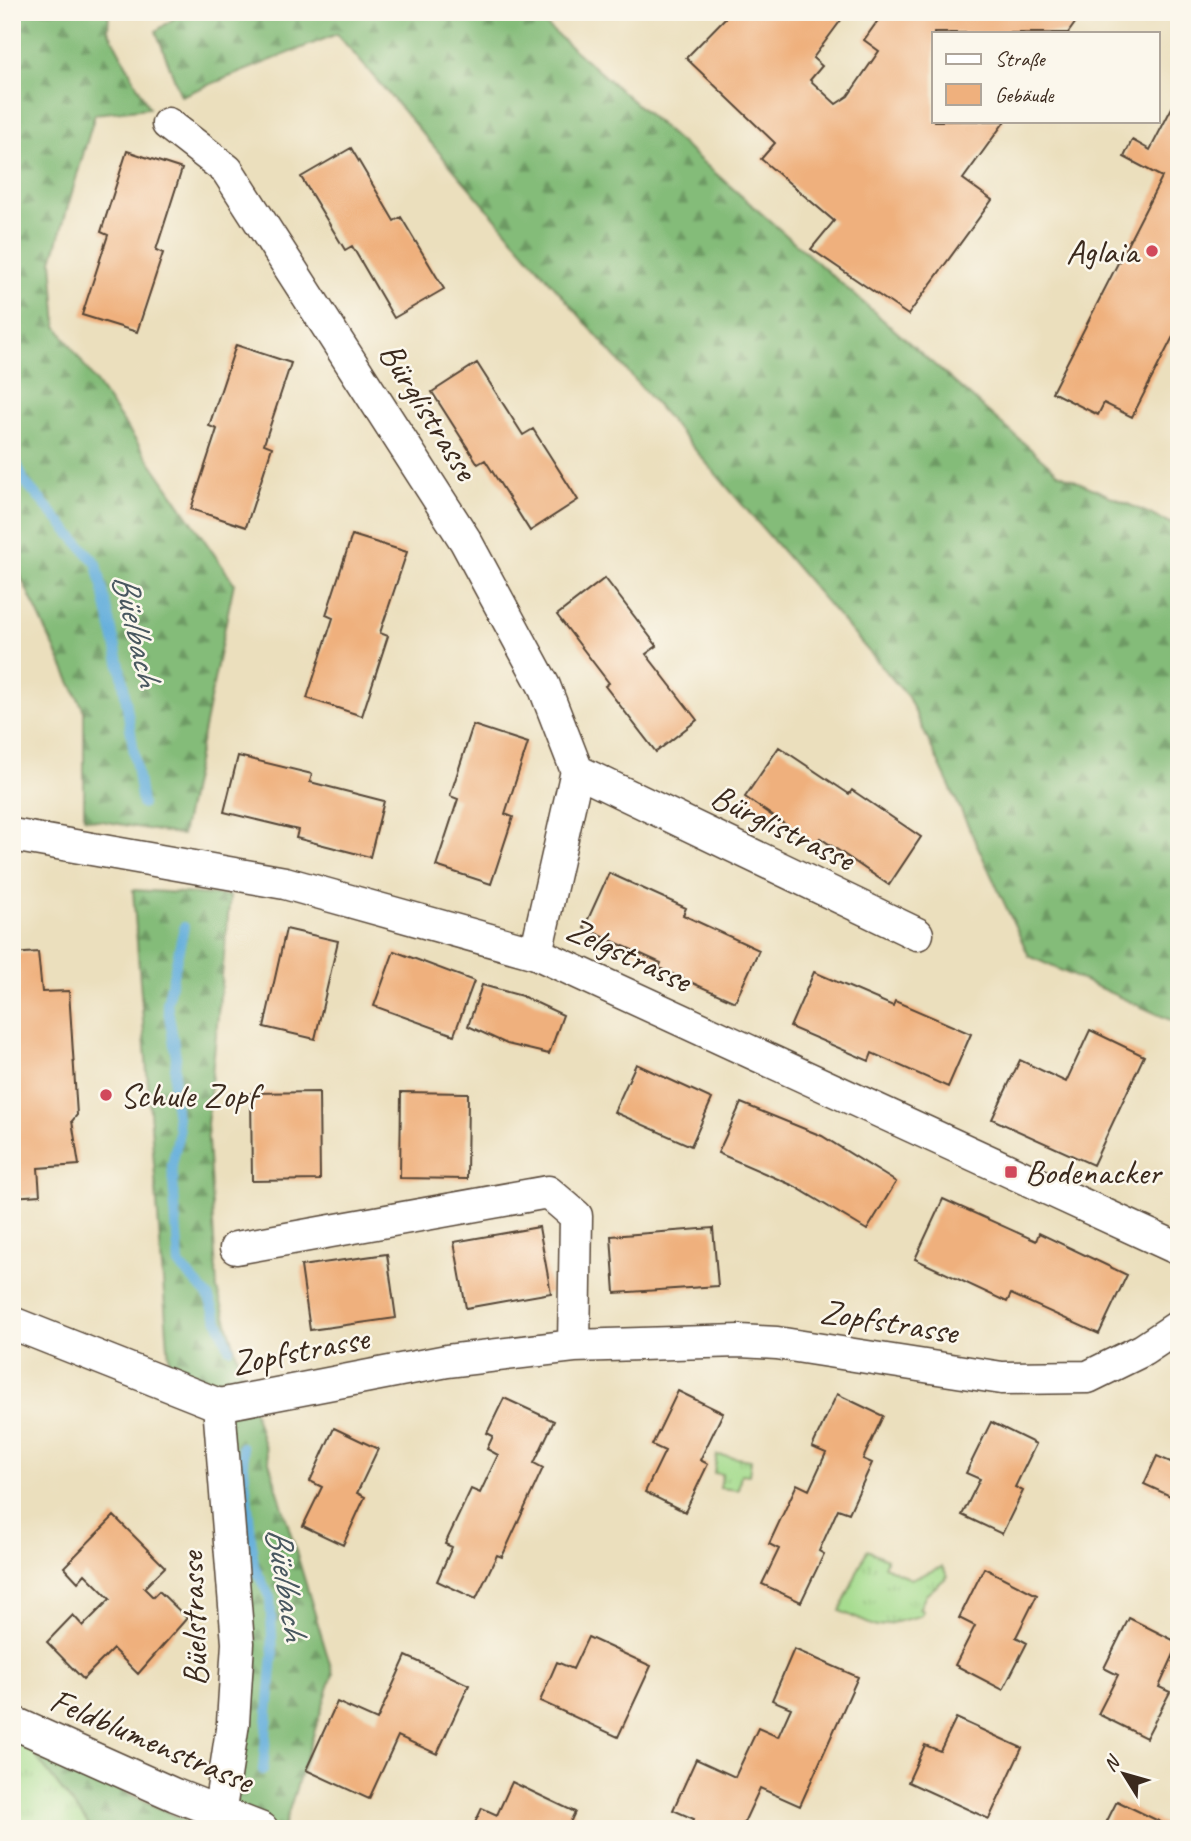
<svg xmlns="http://www.w3.org/2000/svg" width="1191" height="1841" viewBox="0 0 1191 1841" font-family="Caveat,sans-serif">
	<style>
		.grass { fill: url(#grass-tufts); stroke: #708356; stroke-width: 2 }
		.forest { fill: url(#forest-firs); stroke: #60734c; stroke-width: 2 }
		.lines { fill: none; stroke-linecap: round; stroke-linejoin: round }
		.stream { stroke: #63aedb; stroke-width: 10 }
		.building { fill: #efb07d }
		.street-casing { stroke: #554536; stroke-width: 35 }
		.street { stroke: #fff; stroke-width: 32 }
		.poi-dot { fill: #d1495b; stroke: #fbf7ec; stroke-width: 2.5 }
		.labels { text-anchor: middle; stroke-width: 5; stroke-linejoin: round; paint-order: stroke }
		.poi-label { font-size: 35px; fill: #3b2a1e; stroke: #fbf7ec; text-anchor: start }
		.street-label { font-size: 35px; fill: #3b2a1e; stroke: #fbf7ec }
		.water-label { font-size: 37px; font-style: italic; fill: #495860; stroke: #fbf7ec }
	</style>
	<defs>
		<pattern id="grass-tufts" width="24" height="20" patternUnits="userSpaceOnUse" patternTransform="scale(1.75)"><rect width="24" height="20" fill="#a5dc8e"/><path d="M3 7l-1-3M5 7V3M7 7l1-3M15 17l-1-3M17 17v-4M19 17l1-3" fill="none" stroke="#8fbd7a"/></pattern>
		<pattern id="forest-firs" width="22" height="20" patternUnits="userSpaceOnUse" patternTransform="scale(1.75)"><rect width="22" height="20" fill="#84bc79"/><path d="M5 1l3.5 6h-7zM16 11l3.5 6h-7z" fill="#6d9963"/></pattern>
	</defs>
	<rect width="100%" height="100%" fill="#fbf7ec"/>
	<filter id="ink" filterUnits="userSpaceOnUse"><feTurbulence type="fractalNoise" baseFrequency=".0143" numOctaves="2"/><feDisplacementMap in="SourceGraphic" scale="14" xChannelSelector="R" yChannelSelector="G"/><feConvolveMatrix kernelMatrix="1 2 1 2 8 2 1 2 1" color-interpolation-filters="sRGB"/></filter>
	<filter id="wash" filterUnits="userSpaceOnUse"><feTurbulence type="fractalNoise" baseFrequency=".00686" numOctaves="4" result="noise"/><feDisplacementMap in="SourceGraphic" scale="28" xChannelSelector="R" yChannelSelector="G"/><feGaussianBlur stdDeviation="1.57" result="paint"/><feColorMatrix in="noise" values="0 0 0 0 0 0 0 0 0 0 0 0 0 0 0 0 0 1.4 0 .05"/><feComposite in="paint" operator="in"/></filter>
	<g filter="url(#wash)">
		<rect width="100%" height="100%" fill="#ebdfbd"/>
		<path class="grass" d="M717 1455 751 1460 749 1475 741 1474 738 1490 720 1488 722 1474 714 1473Z
			M867 1550 887 1559 884 1566 911 1579 942 1567 948 1576 926 1595 919 1609 923 1611 920 1616 876 1627 840 1611Z
			M27 1745 92 1829H12V1746Z"/>
		<path class="forest" d="M12 12H109L108 30 149 108 95 114 52 261 57 326 234 583 182 835 84 818V711L12 558Z
			M183 12H531L1058 473 1179 527V1024L1029 956 908 697 337 34 181 96 156 31Z
			M133 890 230 896 207 1124 217 1289 333 1674 283 1829H232L256 1668 219 1405 171 1386Z
			M12 1739 27 1745 203 1829H92L27 1745 12 1746Z"/>
		<g class="lines">
			<path class="stream" d="M12 452 24 481 97 564 122 675 142 804
				M184 927 167 1003 176 1057 173 1091 179 1132 172 1165 179 1264 208 1296 229 1348
				M242 1447 254 1566 270 1598 273 1655 263 1770"/>
		</g>
		<g id="blocks">
			<path class="building" d="M731 12H847L813 58 822 66 810 80 836 104 848 96 879 51 864 40 884 12H1083L1068 33H934V121H1005L963 179 992 200 908 315 811 249 834 221 761 159 775 143 686 58Z
				M1179 94V325L1132 417 1104 403 1098 415 1052 392 1162 177 1124 157 1132 140 1150 150Z
				M351 148 394 221 401 217 444 289 394 318 352 246 345 250 301 177Z
				M127 151 182 169 156 250 163 253 137 332 82 315 108 235 101 232Z
				M236 345 291 363 264 444 272 447 246 527 191 509 217 429 209 426Z
				M477 363 523 435 533 429 578 500 530 531 485 460 478 464 432 392Z
				M352 535 407 552 380 633 388 636 362 716 307 698 333 618 326 615Z
				M605 578 657 646 646 654 697 720 656 752 605 686 609 683 557 615Z
				M473 725 528 743 505 814 513 817 491 884 436 866 458 799 450 796Z
				M779 747 849 794 852 790 921 837 889 885 820 838 815 845 745 797Z
				M238 756 312 774 310 782 384 801 370 857 296 838 298 830 224 812Z
				M609 873 686 908 683 915 759 950 735 1002 659 968 661 963 584 928Z
				M286 929 338 941 315 1039 264 1027Z
				M394 951 474 981 454 1035 374 1006Z
				M38 952 42 992 69 991 77 1115 72 1121 79 1165 38 1168 40 1195 12 1197V954Z
				M814 972 893 1006 895 1001 971 1034 948 1087 872 1053 869 1061 790 1027Z
				M482 985 522 996 563 1015 549 1054 507 1044 468 1026Z
				M1090 1030 1144 1056 1093 1165 992 1119 1020 1060 1066 1082Z
				M636 1064 712 1099 691 1146 614 1112Z
				M319 1092 320 1180 252 1181 251 1093Z
				M401 1092 468 1093 467 1179 400 1178Z
				M741 1103 822 1136 896 1182 867 1230 794 1186 718 1153Z
				M943 1199 1036 1241 1039 1233 1127 1275 1099 1334 1011 1294 1007 1302 915 1259Z
				M539 1227 551 1293 466 1308 454 1242Z
				M713 1228 718 1286 615 1293 611 1236Z
				M387 1254 396 1318 310 1330 301 1266Z
				M678 1391 723 1413 700 1460 708 1464 685 1512 645 1492 665 1451 652 1445Z
				M837 1394 883 1416 863 1459 872 1463 849 1513 838 1509 819 1551 824 1554 801 1602 762 1584 779 1549 769 1544 797 1484 809 1490 826 1453 812 1447Z
				M504 1398 554 1421 534 1463 543 1468 502 1557 497 1555 476 1599 437 1581 452 1547 445 1544 471 1489 480 1493 498 1455 487 1449 493 1436 487 1433Z
				M991 1422 1036 1444 1015 1487 1023 1491 1002 1534 962 1515 980 1479 966 1473Z
				M334 1428 378 1449 357 1493 365 1497 343 1545 303 1526 322 1487 310 1481Z
				M1179 1455V1500L1144 1484 1157 1456 1175 1464Z
				M114 1516 165 1567 144 1588 153 1597 159 1591 187 1618 138 1674 113 1649 83 1679 47 1642 73 1615 83 1626 110 1599 85 1574 78 1582 64 1567Z
				M984 1568 1037 1595 1016 1637 1027 1643 1003 1690 955 1665 975 1626 959 1618Z
				M1129 1618 1179 1643 1159 1687 1170 1692 1146 1738 1098 1714 1118 1675 1104 1668Z
				M588 1637 651 1666 618 1737 540 1701 557 1662 573 1669Z
				M794 1649 858 1677 800 1806 760 1788 741 1829H689L694 1819 673 1810 696 1759 735 1777 758 1728 778 1737 791 1708 772 1700Z
				M406 1656 469 1685 437 1754 398 1736 369 1799 306 1770 337 1702 377 1720Z
				M956 1718 1022 1748 989 1819 908 1782 925 1745 940 1751Z
				M512 1782 575 1812 567 1829H472L482 1808 497 1815Z
				M1117 1801 1175 1829H1103Z"/>
		</g>
	</g>
	<g filter="url(#ink)">
		<use href="#blocks" fill-opacity="0" stroke="#554536" stroke-width="2"/>
		<g class="lines">
			<defs>
				<path id="street" d="M168 124 227 170 465 540 544 686 577 771 917 934
					M12 835 285 883 536 953 1179 1249
					M536 953 577 771
					M236 1248 548 1192 576 1216 574 1346
					M12 1323 219 1405 447 1361 574 1346 740 1341 777 1343 1002 1378 1088 1377 1143 1350 1179 1326
					M12 1722 175 1795 262 1829
					M217 1829 233 1723 238 1643 219 1405"/>
			</defs>
			<use href="#street" class="street-casing"/>
			<use href="#street" class="street"/>
		</g>
	</g>
	<g class="poi-dot">
		<circle cx="1152" cy="251" r="7"/>
		<circle cx="106" cy="1095" r="7"/>
		<rect x="1004" y="1165" width="14" height="14" rx="3.5"/>
	</g>
	<g class="labels">
		<g class="poi-label">
			<text x="1138" y="263" text-anchor="end">Aglaia</text>
			<text x="120" y="1107">Schule Zopf</text>
			<text x="1025" y="1184">Bodenacker</text>
		</g>
		<g class="street-label">
			<text transform="translate(429 411) rotate(58)" y="12">Bürglistrasse</text>
			<text transform="translate(783 827) rotate(26)" y="12">Bürglistrasse</text>
			<text transform="translate(629 954) rotate(25)" y="12">Zelgstrasse</text>
			<text transform="translate(889 1321) rotate(9)" y="12">Zopfstrasse</text>
			<text transform="translate(300 1350) rotate(-11)" y="12">Zopfstrasse</text>
			<text transform="translate(193 1619) rotate(-92)" y="12">Büelstrasse</text>
			<text transform="translate(152 1740) rotate(23)" y="12">Feldblumenstrasse</text>
		</g>
		<g class="water-label">
			<text transform="translate(138 629) rotate(77)" y="13">Büelbach</text>
			<text transform="translate(288 1583) rotate(81)" y="13">Büelbach</text>
		</g>
	</g>
	<rect width="1191" height="1841" fill="none" stroke="#fbf7ec" stroke-width="42"/>
	<rect x="932" y="32" width="228" height="91" fill="#fbf7ec" stroke="#aea59a" stroke-width="2"/>
	<rect x="946" y="54" width="35" height="10" fill="#ffffff" stroke="#aea59a" stroke-width="2"/>
	<text x="995" y="66" font-size="21" fill="#3b2a1e">Straße</text>
	<rect x="946" y="84" width="35" height="21" fill="#efb07d" stroke="#aea59a" stroke-width="2"/>
	<text x="995" y="102" font-size="21" fill="#3b2a1e">Gebäude</text>
	<g transform="translate(1124 1774) rotate(307)" stroke="#fbf7ec" stroke-width="5" paint-order="stroke">
	<path d="M0-5L12 26L0 18L-12 26Z" fill="#3b2a1e"/>
	<text y="-10" font-size="19" font-weight="bold" text-anchor="middle" fill="#3b2a1e">N</text>
	</g>
</svg>
